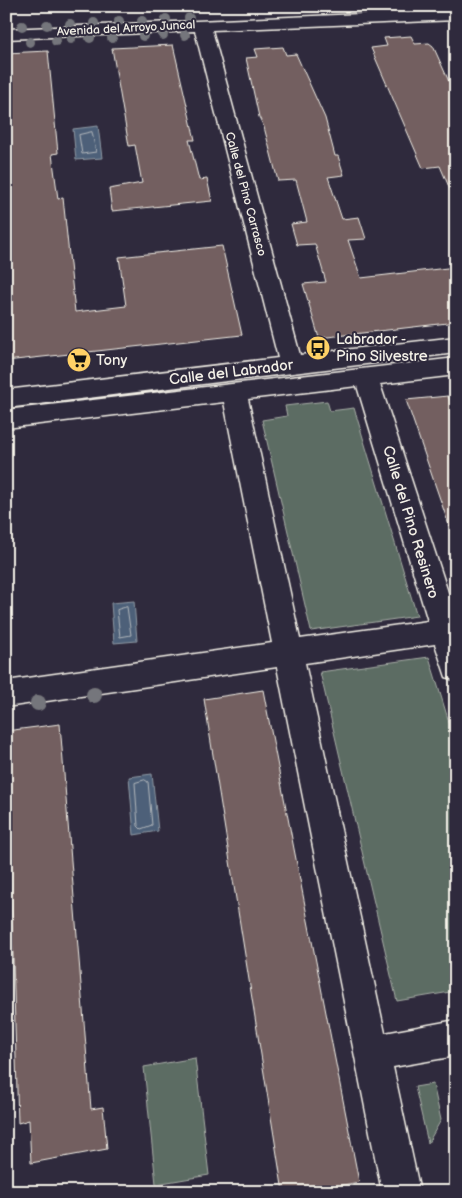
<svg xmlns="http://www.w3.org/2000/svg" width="462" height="1198" viewBox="0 0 462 1198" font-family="'Balsamiq Sans',sans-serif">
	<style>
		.green { fill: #5b6c64; stroke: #a8aea6 }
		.water { fill: #4e6179; stroke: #909ba5 }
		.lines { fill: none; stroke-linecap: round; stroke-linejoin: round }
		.shore { stroke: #b2b7bc; stroke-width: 1 }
		.building { fill: #735f60; stroke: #f4f1e8 }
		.minor-casing { stroke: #f4f1e8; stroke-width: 3 }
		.minor { fill: #2f2a3d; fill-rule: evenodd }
		.tree { fill: #75767b }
		.labels { text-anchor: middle; stroke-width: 4; stroke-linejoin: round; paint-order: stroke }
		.far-street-label { font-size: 12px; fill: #f4f1e8; stroke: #2f2a3d }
		.poi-label { font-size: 15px; fill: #f4f1e8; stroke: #2f2a3d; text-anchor: start }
		.street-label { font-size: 15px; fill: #f4f1e8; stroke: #2f2a3d }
	</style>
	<rect width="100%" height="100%" fill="#2f2a3d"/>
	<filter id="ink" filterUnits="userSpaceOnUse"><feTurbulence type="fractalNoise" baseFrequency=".02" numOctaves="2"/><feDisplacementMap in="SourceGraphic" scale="10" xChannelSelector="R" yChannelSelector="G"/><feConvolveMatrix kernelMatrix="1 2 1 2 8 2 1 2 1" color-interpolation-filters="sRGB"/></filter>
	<g filter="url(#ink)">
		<path class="green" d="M327 401 330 411 354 408 417 616 311 631 262 420 287 416 285 406Z
			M429 657 456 745V991L397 1001 320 672Z
			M195 1058 209 1175 156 1184 144 1067Z
			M433 1084 441 1120 428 1143 415 1087Z"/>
		<path class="water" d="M98 126 102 158 76 160 73 129Z
			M134 601 137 641 114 643 111 603Z
			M152 774 158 831 134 835 129 777Z"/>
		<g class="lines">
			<path class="shore" d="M92 132 96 152 82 154 79 135Z
				M127 607 131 635 120 637 117 610Z
				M145 780 148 782 152 825 141 829 138 826 135 783Z"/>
		</g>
		<path class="building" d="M411 36 415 44 429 43 433 46 456 97V203L440 166 423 168 371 48 387 46 384 38Z
			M173 45 195 140H189L199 180 207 179 212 201 112 211 109 189 142 183 135 145 129 146 112 48Z
			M283 47 286 55 296 54 325 118 335 156H338L344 175 328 177 342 219 359 217 366 239 348 240 361 278 456 267V322L319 338 303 284 326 282 315 244 297 245 291 224 307 222 296 180 278 181 264 127 259 117 246 58 258 57 255 49Z
			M48 51 58 153 52 154 58 199 63 198 75 312 126 306 119 257 222 246 242 335 6 361V53Z
			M448 396 456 415V534H452L406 400Z
			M263 690 359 1182 307 1192H283L204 699Z
			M60 724 91 1109 103 1107 107 1149 31 1163 29 1120 18 1123 6 731Z"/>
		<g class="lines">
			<defs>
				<path id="minor" d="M456 10V20L212 30 300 355 456 337V353L6 408V390L278 358 195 31 6 39V29Z
					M456 358V375L380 384 456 617V681L446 677 435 644 305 663 385 1033 456 1020V1056L393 1067 420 1192H382L277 667 6 707V681L272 643 224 402 6 428V410ZM357 386 428 621 300 639 248 399Z"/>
			</defs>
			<use href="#minor" class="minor-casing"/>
			<use href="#minor" class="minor"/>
		</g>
		<g class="tree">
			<circle cx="189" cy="18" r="5"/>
			<circle cx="166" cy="19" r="5"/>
			<circle cx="119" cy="21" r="5"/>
			<circle cx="142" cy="21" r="5"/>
			<circle cx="94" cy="23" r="5"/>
			<circle cx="70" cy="24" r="5"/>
			<circle cx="47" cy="25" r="5"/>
			<circle cx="22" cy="26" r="5"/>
			<circle cx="163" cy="35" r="5"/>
			<circle cx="185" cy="35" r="5"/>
			<circle cx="143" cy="36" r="5"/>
			<circle cx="90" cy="38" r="5"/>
			<circle cx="112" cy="38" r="5"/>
			<circle cx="71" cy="39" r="5"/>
			<circle cx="56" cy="41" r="5"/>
			<circle cx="30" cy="42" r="5"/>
			<circle cx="94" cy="695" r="8"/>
			<circle cx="38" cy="703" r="8"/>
		</g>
	</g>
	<defs>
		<symbol id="bus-disc" viewBox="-11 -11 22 22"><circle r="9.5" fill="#ffd166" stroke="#2f2a3d"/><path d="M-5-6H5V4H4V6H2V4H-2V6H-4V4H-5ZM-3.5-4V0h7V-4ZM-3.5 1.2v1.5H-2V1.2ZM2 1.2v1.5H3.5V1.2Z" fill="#111"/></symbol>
		<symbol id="supermarket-disc" viewBox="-11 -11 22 22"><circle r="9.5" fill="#ffd166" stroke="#2f2a3d"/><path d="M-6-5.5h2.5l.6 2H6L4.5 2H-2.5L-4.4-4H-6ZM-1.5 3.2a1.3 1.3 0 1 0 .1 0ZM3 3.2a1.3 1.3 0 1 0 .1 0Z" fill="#111"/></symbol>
	</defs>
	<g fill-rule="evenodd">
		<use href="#bus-disc" x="304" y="334" width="28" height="28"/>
		<use href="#supermarket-disc" x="65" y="346" width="28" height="28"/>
	</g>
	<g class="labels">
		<g class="far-street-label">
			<text transform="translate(126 28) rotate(-3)" y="4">Avenida del Arroyo Juncal</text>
			<text transform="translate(246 194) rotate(75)" y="4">Calle del Pino Carrasco</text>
		</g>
		<g class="poi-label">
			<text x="336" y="344">Labrador -<tspan x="336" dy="17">Pino Silvestre</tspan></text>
			<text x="96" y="365">Tony</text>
		</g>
		<g class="street-label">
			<text transform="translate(231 372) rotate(-7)" y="5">Calle del Labrador</text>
			<text transform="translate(411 522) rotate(73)" y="5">Calle del Pino Resinero</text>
		</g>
	</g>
	<rect width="462" height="1198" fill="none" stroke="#2f2a3d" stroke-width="25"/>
	<rect x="12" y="12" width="437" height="1173" fill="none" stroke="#f4f1e8" stroke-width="2" filter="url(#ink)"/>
</svg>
